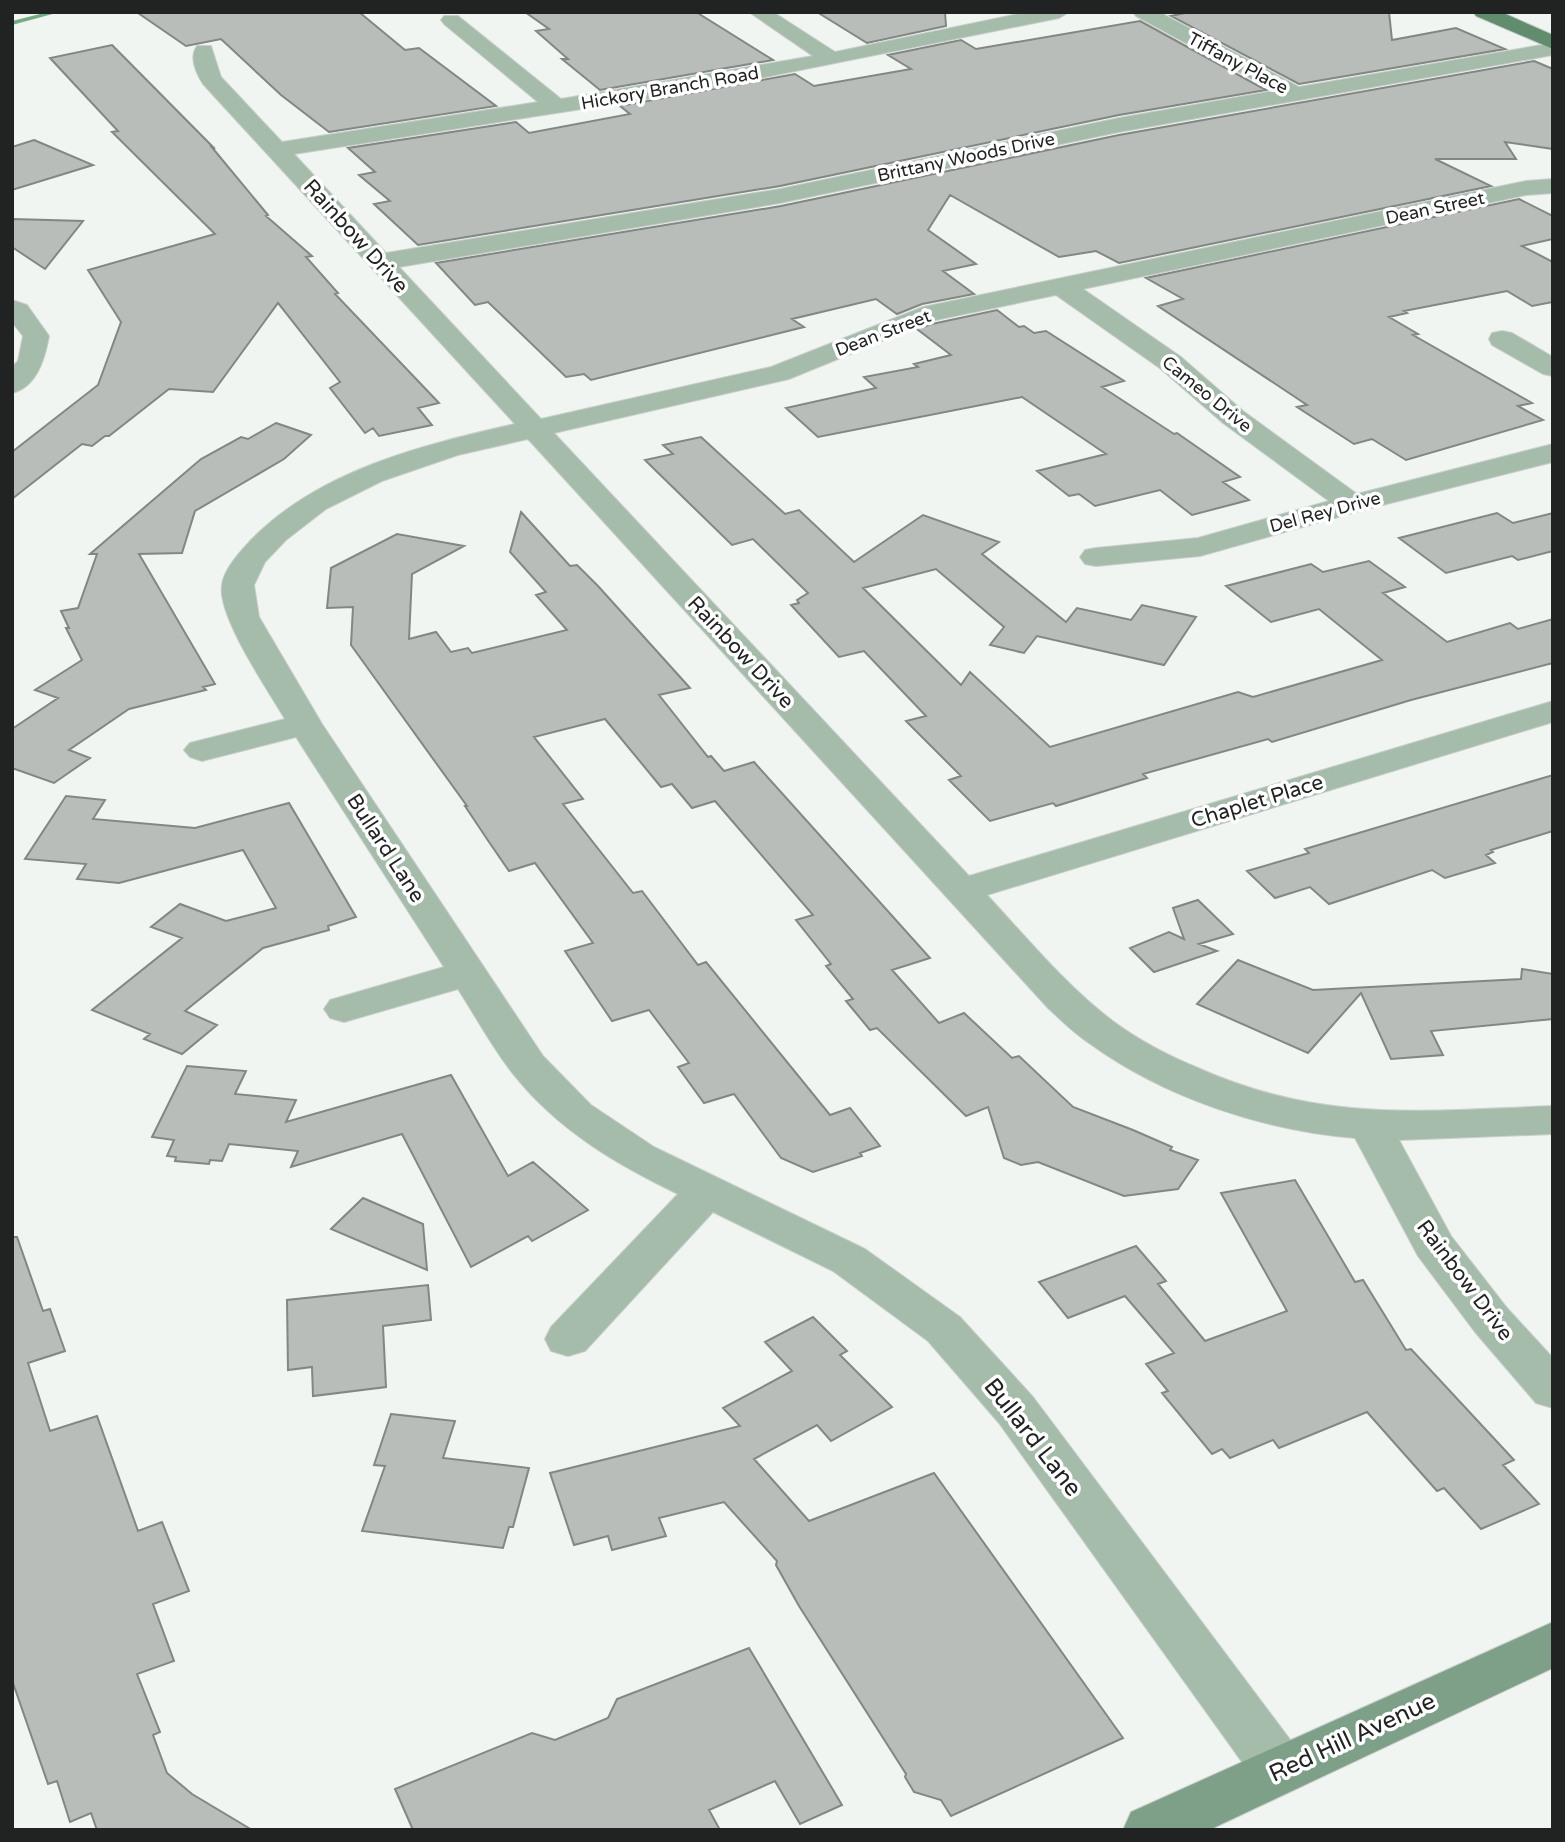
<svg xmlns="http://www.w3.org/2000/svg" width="1565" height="1842" viewBox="0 0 1565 1842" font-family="'Varela Round',sans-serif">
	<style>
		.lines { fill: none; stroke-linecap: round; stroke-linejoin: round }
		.stream { fill: #75aa85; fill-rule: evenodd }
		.building { fill: #b8bdba; stroke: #838784; stroke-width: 2 }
		.minor-casing { stroke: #cbcfcc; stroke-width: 2 }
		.secondary-casing { stroke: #cbcfcc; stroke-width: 2 }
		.primary-casing { stroke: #cbcfcc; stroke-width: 2 }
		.minor { fill: #a5bcab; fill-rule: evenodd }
		.secondary { fill: #7ea088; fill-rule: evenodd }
		.primary { fill: #618c6e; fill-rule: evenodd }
		.labels { text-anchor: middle; stroke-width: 7; stroke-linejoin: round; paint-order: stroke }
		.far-street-label { font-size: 18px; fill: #212322; stroke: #fff }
		.street-label { font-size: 21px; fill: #212322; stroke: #fff }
		.near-street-label { font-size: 24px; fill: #212322; stroke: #fff }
	</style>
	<rect width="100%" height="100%" fill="#f0f5f1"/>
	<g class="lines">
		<path class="stream" d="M48 12H60L12 25V21Z"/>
	</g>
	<path class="building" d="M359 12 405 50 419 48 496 106 329 132 281 95 221 39 186 46 138 13Z
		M525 12H696L773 60 600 90 562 59H568L536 31 549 29Z
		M817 12H945L946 26 867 43Z
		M1190 12H1389L1392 40 1456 28 1505 49 1299 84 1171 16Z
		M1140 21 1266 90 1119 115 780 186 418 245 374 204 390 201 359 175 375 172 348 148 516 122 529 133 630 114 620 106 795 74 814 86 911 69 888 55 961 40 976 49Z
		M112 45 215 149 210 145 268 215 266 216 312 256 306 257 338 293 335 294 439 403 418 408 432 425 379 436 373 428 365 433 330 388 340 382 278 303 213 392 169 389 109 436H105L92 446 82 444 12 499V452L98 385 121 322 88 270 215 234 112 132 118 131 50 58Z
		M1534 61 1553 69V149L1505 142 1516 159H1435L1491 186 1119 263 1096 251 1059 257 950 195 928 230 976 264 943 271 974 294 922 304 897 314 876 299 792 319 804 327 591 380 584 374 566 377 488 302 475 305 436 263 781 206 1119 135Z
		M34 140 93 165 12 190V147Z
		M1519 199 1553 216V239L1522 246 1553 262V302L1532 306 1507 291 1404 311 1407 313 1389 317 1418 334 1413 335 1532 403 1518 406 1543 420 1406 460 1372 439 1354 444 1297 407 1307 405 1158 306 1183 299 1146 278Z
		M12 219 83 221 45 269 12 247Z
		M997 310 1019 327 1024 326 1034 333 1046 331 1124 381 1102 387 1174 434 1177 433 1240 477 1223 482 1249 500 1192 515 1160 490 1095 506 1079 494 1069 496 1037 471 1106 454 1022 397 818 437 786 408 876 388 864 377 918 367 914 364 951 355 917 329 932 324Z
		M276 423 311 435 284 459 195 511 182 553 139 554 215 684 203 687 206 690 129 709 69 750 90 758 54 783 12 768V729L58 698 35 690 82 660 66 628H69L61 611 78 608 97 554H90L201 459 241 437 248 439Z
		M701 437 785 514 799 510 854 562 923 515 999 542 982 554 1066 622 1077 608 1131 620 1142 605 1196 617 1164 665 1037 636 1024 653 990 645 1004 627 936 569 863 588 961 685 970 672 1050 747 1238 692 1253 697 1382 660 1319 609 1271 622 1226 586 1311 564 1323 572 1369 561 1405 587 1383 593 1447 642 1510 623 1518 629 1553 619V663L1411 700 1272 742 1268 739 1143 774 1147 778 1056 806 1053 803 990 821 949 780 961 776 906 721 926 716 864 651 839 657 791 605 799 603 797 600 808 593 753 539 732 545 645 460 673 454 663 445Z
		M521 512 570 566 577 565 598 586 690 688 659 695 708 757 711 756 724 771 754 762 930 958 892 970 939 1023 964 1013 1012 1058 1019 1056 1073 1107 1133 1130 1172 1147 1170 1150 1198 1160 1178 1189 1124 1196 1038 1162 1021 1165 1004 1158 988 1107 966 1116 877 1028 870 1030 846 1001 853 999 826 966 831 964 796 920 813 915 715 801 692 808 672 784 661 787 605 719 534 737 583 799 563 804 633 893 642 891 698 965 706 962 830 1115 850 1108 880 1146 860 1153 862 1156 813 1172 781 1158 734 1094 704 1103 678 1067 689 1063 649 1010 612 1021 565 951 593 943 535 863 509 871 489 842 465 806H467L351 645 353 607 327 608 331 568 397 534 464 546 412 574 409 639 436 632 451 652 468 648 472 653 567 630 536 595 546 592 510 552Z
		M1497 513 1513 523 1553 513V551L1518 560 1512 556 1446 573 1399 538Z
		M1553 775V831L1491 850 1493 852 1486 855 1495 863 1445 878 1432 870 1329 904 1310 887 1275 898 1247 871 1309 853 1305 849Z
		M66 796 105 800 93 819 195 828 289 803 356 917 328 926 329 930 263 948 185 1011 217 1025 182 1054 144 1039 150 1034 92 1010 182 938 151 927 180 904 226 921 276 908 243 850 119 883 77 879 86 864 25 859Z
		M1198 900 1233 934 1199 944 1217 951 1154 972 1130 948 1169 932 1184 939 1173 908Z
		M1238 960 1313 990 1521 979 1522 969 1553 974V1019L1431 1031 1443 1055 1391 1059 1361 993 1308 1053 1197 1004Z
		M187 1066 246 1071 235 1094 296 1100 286 1122 451 1075 508 1176 533 1162 588 1210 532 1241 528 1236 471 1267 402 1134 291 1167 298 1151 229 1144 222 1161 210 1160 209 1164 175 1161 176 1157 167 1156 174 1140 152 1137Z
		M1295 1180 1355 1282 1363 1280 1406 1350 1411 1349 1514 1460 1503 1465 1539 1504 1481 1529 1444 1488 1437 1491 1367 1412 1279 1448 1273 1440 1230 1458 1222 1449 1212 1454 1162 1393 1168 1391 1146 1364 1174 1353 1125 1296 1068 1318 1039 1282 1136 1246 1166 1281 1158 1284 1205 1341 1287 1311 1221 1193Z
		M363 1198 423 1224 427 1270 331 1229Z
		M12 1237H17L43 1311 50 1309 65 1351 28 1363 50 1431 97 1416 138 1531 162 1522 189 1591 153 1604 174 1661 137 1674 160 1732 153 1735 167 1773 192 1794 252 1830H97L91 1813 70 1822 57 1781 48 1784 12 1680Z
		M428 1285 431 1320 383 1326 386 1387 313 1396 312 1367 288 1370 287 1300Z
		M813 1317 847 1351 840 1355 892 1407 831 1441 817 1425 754 1459 809 1521 934 1473 1123 1738 951 1816 941 1800 914 1792 905 1777 906 1774 799 1606 776 1565 777 1561 724 1502 659 1518 666 1536 612 1550 608 1536 574 1545 550 1473 740 1426 723 1408 792 1371 765 1342Z
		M391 1414 455 1421 443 1458 529 1468 513 1527H509L503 1548 362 1531 385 1466 374 1465Z
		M749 1648 842 1805 800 1824 775 1781 709 1810 720 1830H413L395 1789 532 1733 555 1740 608 1718 617 1699Z"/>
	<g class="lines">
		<defs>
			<path id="minor" d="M749 12H773L835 52 1028 12H1069L1059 18 691 92 294 154 386 253 780 189 1119 118 1274 91 1136 16 1133 12H1159L1299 87 1553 43V55L1119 132 780 203 399 267 541 419 771 367 923 307 1526 181 1553 179V193L1526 195 1083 289 1181 357 1243 411 1357 494 1553 444V462L1363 510 1200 556 1096 566 1085 564 1080 557 1085 550 1096 548 1198 538 1329 501 1223 423 1161 369 1056 295 931 321 789 379 554 433 969 876 1553 701V722L987 895C1027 938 1066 986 1114 1022 1140 1041 1169 1056 1198 1068 1321 1123 1423 1111 1553 1106V1134L1399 1140 1451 1236 1507 1308 1553 1358V1408L1536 1403 1475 1332 1418 1256 1355 1138C1264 1131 1163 1097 1089 1043 1074 1033 1061 1020 1048 1008L528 439 458 455 382 481 326 509 286 540 265 562 254 585 259 617 322 724 543 1056 591 1105 654 1147 865 1249 960 1317 1033 1397 1300 1753 1308 1770 1300 1787 1280 1794 1260 1787 999 1423 928 1341 833 1271 713 1212 585 1351 568 1356 551 1351 545 1339 551 1327 678 1194C616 1164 558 1130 514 1075 493 1049 476 1017 458 989L344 1022 330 1018 324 1009 330 1000 444 967 296 737 202 761 190 757 184 750 190 743 285 719C268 690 217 616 222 585 224 569 240 552 250 541 319 470 422 445 515 424L203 84C196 73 189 57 197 46H211L221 77 282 142 538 102 444 24 441 20 444 16H458L561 99 813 56Z
				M12 300 27 305 49 336C45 358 37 387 12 393V367L18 361 23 336 12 322Z
				M1502 331 1512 333 1553 357V376L1543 374 1492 345 1489 339 1492 333Z"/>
			<path id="secondary" d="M1553 1622V1668L1209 1830H1123L1131 1812Z"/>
			<path id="primary" d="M1473 12H1501L1553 35V49L1476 16Z"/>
		</defs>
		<use href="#minor" class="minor-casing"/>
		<use href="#secondary" class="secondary-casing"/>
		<use href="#primary" class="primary-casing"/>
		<use href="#minor" class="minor"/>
		<use href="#secondary" class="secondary"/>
		<use href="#primary" class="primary"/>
	</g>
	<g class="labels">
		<g class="far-street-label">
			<text transform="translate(1238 63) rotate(28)" y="6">Tiffany Place</text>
			<text transform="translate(670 88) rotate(-10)" y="6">Hickory Branch Road</text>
			<text transform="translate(966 157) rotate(-12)" y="6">Brittany Woods Drive</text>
			<text transform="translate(1435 208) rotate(-12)" y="6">Dean Street</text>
			<text transform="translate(883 333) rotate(-21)" y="6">Dean Street</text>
			<text transform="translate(1207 394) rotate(39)" y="6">Cameo Drive</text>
			<text transform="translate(1325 512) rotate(-15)" y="6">Del Rey Drive</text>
		</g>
		<g class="street-label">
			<text transform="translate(356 236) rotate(48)" y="7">Rainbow Drive</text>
			<text transform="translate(741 652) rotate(47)" y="7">Rainbow Drive</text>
			<text transform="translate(1257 801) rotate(-17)" y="7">Chaplet Place</text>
			<text transform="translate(386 848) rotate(57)" y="7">Bullard Lane</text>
			<text transform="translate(1465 1280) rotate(53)" y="7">Rainbow Drive</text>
		</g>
		<g class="near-street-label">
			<text transform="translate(1033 1437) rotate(52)" y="8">Bullard Lane</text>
			<text transform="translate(1352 1737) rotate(-25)" y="8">Red Hill Avenue</text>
		</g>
	</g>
	<rect width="1565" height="1842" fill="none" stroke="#212322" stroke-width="28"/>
</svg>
